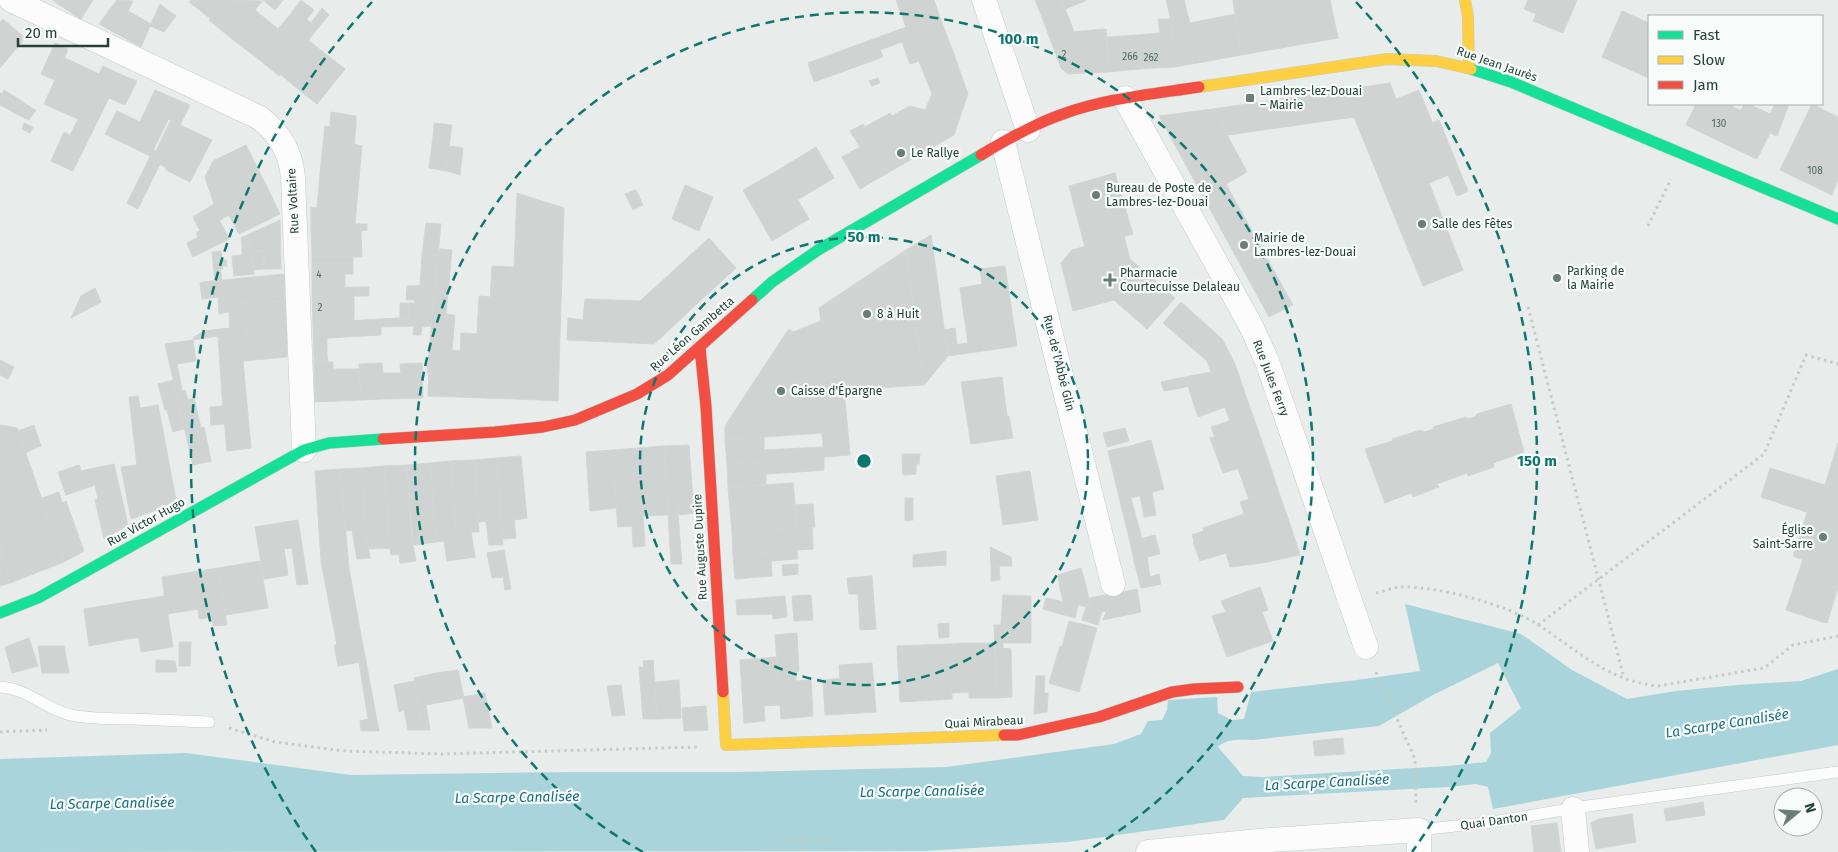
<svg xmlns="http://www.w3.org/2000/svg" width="1838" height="852" viewBox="0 0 1838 852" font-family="'Fira Sans',sans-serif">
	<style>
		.water { fill: #a9d4db; fill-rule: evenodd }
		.building { fill: #cfd4d2; stroke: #d1d6d4 }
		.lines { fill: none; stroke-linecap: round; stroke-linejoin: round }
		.lane-casing { stroke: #c5cac8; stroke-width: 12 }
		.street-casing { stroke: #c5cac8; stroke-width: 25 }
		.fast-casing { stroke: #c3cbc8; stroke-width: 12 }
		.slow-casing { stroke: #c3cbc8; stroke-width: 12 }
		.jam-casing { stroke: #c3cbc8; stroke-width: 12 }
		.path { stroke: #c3ccca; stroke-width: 3; stroke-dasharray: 2.5 4; stroke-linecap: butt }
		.lane { stroke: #fcfcfc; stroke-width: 11 }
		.street { stroke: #fcfcfc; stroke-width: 24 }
		.fast { stroke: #16e098; stroke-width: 11 }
		.slow { stroke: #ffcf43; stroke-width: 11 }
		.jam { stroke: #f24e42; stroke-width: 11 }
		.ring { fill: none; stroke: #0f766e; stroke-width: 2.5; stroke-dasharray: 9 6 }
		.poi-dot { fill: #697e78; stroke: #f7fbf9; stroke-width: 2 }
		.labels { text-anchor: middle; stroke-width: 4.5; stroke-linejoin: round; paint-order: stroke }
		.number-label { font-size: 10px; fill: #506761 }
		.street-label { font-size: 12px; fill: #24423a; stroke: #f7fbf9 }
		.poi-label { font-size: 12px; fill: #24423a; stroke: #f7fbf9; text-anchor: start }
		.water-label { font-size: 14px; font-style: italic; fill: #1c6f80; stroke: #f7fbf9 }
		.centre { fill: #0f766e; stroke: #f7fbf9; stroke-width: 2.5 }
		.ring-label { font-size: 15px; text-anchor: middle; font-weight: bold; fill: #0f766e; stroke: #f7fbf9; stroke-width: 4.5; stroke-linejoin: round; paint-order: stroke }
	</style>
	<rect width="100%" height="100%" fill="#e8edeb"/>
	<path class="water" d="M1405 604 1521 634 1572 670 1627 699 1676 691 1737 685 1801 681 1838 669V745L1493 809 1488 787 1476 784 1448 787 1261 797 1243 798 1224 820 1068 842 925 851 0 852V759L186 753 351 775 572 772H741L946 767 1114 744 1141 734 1148 721 1162 720 1167 710 1168 700 1217 697 1218 713 1232 720 1244 719 1251 692 1357 680 1420 671ZM1498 663 1521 708 1490 733 1491 753 1486 762 1448 766 1262 777 1243 776 1218 747C1227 738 1240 740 1253 740L1379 726 1433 695Z"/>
	<path class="building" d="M52 0H93L81 19Z
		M117 0 133 1 128 11 151 24 141 47 99 24Z
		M191 0H225L211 19 189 2Z
		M225 0 262 1 232 39 209 20Z
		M263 0H283L275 10Z
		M301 0 314 10 303 24 290 15Z
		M896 0H934L939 15 906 27Z
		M1035 0H1062L1065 9 1042 17Z
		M1061 0H1074L1075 5 1065 9Z
		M1074 0H1085V1L1075 5Z
		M1166 0H1184L1190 23 1235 14 1241 55 1175 67 1172 24Z
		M1233 0H1330L1338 38 1241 55Z
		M1528 0H1577L1563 33 1533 21 1536 14 1524 9Z
		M160 4 176 16 164 32 150 26Z
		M322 8 329 15 318 28 311 23Z
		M1065 9 1068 16 1045 25 1042 17Z
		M255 10 278 29 256 57 232 39Z
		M1622 11 1649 23V63L1644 76 1602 57Z
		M290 15 303 24 306 19 318 28 302 48 278 29Z
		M939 15 952 49 919 61 914 47 905 46 902 42 880 50 883 57 814 82 808 63Z
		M1068 16 1074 32 1081 31 1083 73 1068 74 1061 68 1045 25Z
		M3 19 25 38 15 50 14 46 0 36V22Z
		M1158 19H1171L1175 67 1152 68 1149 34 1160 33Z
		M278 29 302 48 279 76 256 57Z
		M1106 29 1108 72 1083 73 1081 31Z
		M1149 34 1152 68 1128 70 1124 36Z
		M0 36 14 46 15 50 0 68Z
		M1124 36 1128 70 1108 72 1107 37Z
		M308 40 332 59 304 94 280 74Z
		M902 42 905 46 914 47 919 61 910 64Z
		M55 43 68 49 55 80 41 74Z
		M952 49 968 94 959 120 925 110 932 94 919 61Z
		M65 58 99 74 103 66 122 75 109 98 73 171 51 161 64 132 70 135 78 119 44 104Z
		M332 59 345 69 317 104 304 94Z
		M1649 63V78L1644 76Z
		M122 75 137 81 125 105 109 98Z
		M878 78 880 83 872 86 869 81Z
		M1390 83 1396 99 1419 90 1453 173 1429 183 1463 270 1423 286 1354 117 1228 135 1213 109Z
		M4 90 12 95 10 99 2 94Z
		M155 90 178 100 150 156 105 134 117 111 140 122Z
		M0 93 29 114 26 119 0 105Z
		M12 95 32 108 29 114 10 99Z
		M178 100 190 105 180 125 212 140 190 182 172 173 178 161 156 151 171 120 168 119Z
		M1696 104H1728L1741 111 1725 144 1686 125Z
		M1744 104H1748L1770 114 1775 104H1789L1777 136 1770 133 1757 159 1725 144Z
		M1812 104 1838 117V179L1832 195 1780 170Z
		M910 106 925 110 911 118 906 108Z
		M32 108 36 110 29 120 26 119Z
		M906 108 911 118 925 110 959 120 954 135 891 171 865 127 890 113 892 116Z
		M1213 109 1247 172 1226 184 1293 305 1269 317 1159 116Z
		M331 112 356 116V125L330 124Z
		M1439 120 1468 191 1457 196 1448 175 1453 173 1432 123Z
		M24 123 33 127 30 133 22 129Z
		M434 123 452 125 451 130 434 129Z
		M330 124 356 125 354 144 362 146 360 167 321 163 325 126 330 127Z
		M863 124 891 171 860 189 842 157 860 147 850 131Z
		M434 129 451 130 447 171 429 168Z
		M246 145 270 193 238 210 213 161Z
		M450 146 463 148 461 166 447 164Z
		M816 147 834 178 797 200 780 169Z
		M153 150 178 161 172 173 166 170 165 167 149 159Z
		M149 159 160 164 138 209 127 203Z
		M213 161 238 210 222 219 214 204 205 177Z
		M321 163 360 167 355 224H311V207L317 208Z
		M447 164 461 166 460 175 447 171Z
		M780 169 809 219 772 241 743 190Z
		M1115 173 1124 204 1077 217 1069 186Z
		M685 185 713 197 699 231 672 219Z
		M636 190 643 205 633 210 625 194Z
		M270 193 280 214 239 234 229 215Z
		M517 193 564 208 558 401 540 400 544 317 512 315 513 285 491 284 492 266 514 267Z
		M214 204 222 219 200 231 193 217Z
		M1124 204 1133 234 1085 247 1077 217Z
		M219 220 222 225 198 237 196 233Z
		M280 220 281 269H264V251H250V245H242L241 238Z
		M426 223 441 224 438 256H422Z
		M311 224H367V230L361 231 362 257H312Z
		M222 225 229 239 193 257 187 243Z
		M931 235 948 356 924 385 906 250Z
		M1124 236 1130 259 1175 298 1147 329 1114 300 1073 311 1061 263 1072 250Z
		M709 238 736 268 701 300 673 271Z
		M242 245H250V251H264V269L253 270 252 254 242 255Z
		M439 249 452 250 446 314 455 315 452 350 461 351 458 397 428 396 429 372 427 373Z
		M906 250 924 385 814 392 807 342 793 332 821 321 819 308Z
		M221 251 222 260H226L227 266H222L223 269H220L222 280 215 281 212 252Z
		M252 254 254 274 234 276 232 256Z
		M422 256H438L435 285 420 286Z
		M312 257H353V274H345V288H312Z
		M1005 266 1017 346 948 356 947 346 968 343 960 288 982 284 980 269Z
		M673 271 701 300 667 332 642 307 640 301Z
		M284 274 285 301 243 302V308L219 314 218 297 202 299 200 283 203 282Z
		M491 284 513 285 512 315 544 317 540 400 486 398Z
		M435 285 432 317 409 318V303H415V300H406L407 286Z
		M358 287H369V296H358Z
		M358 287V296H354V321L313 323 312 288Z
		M95 288 101 302 71 318 81 296Z
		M479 296 491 297 486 398 458 397 461 333 477 334Z
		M585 299 640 301 642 307 667 332 654 344 567 340 568 318 583 320Z
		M285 301 287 331 247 335V331L193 340 194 337 204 331 230 328 229 311 243 308V302Z
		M1181 302 1222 339 1235 364 1211 372 1207 361 1163 323Z
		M400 303H409V318H400Z
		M432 317 431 326 422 327 421 335H413L415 318Z
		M400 318H415L414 326 381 327V319Z
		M381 319V335L327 338V355L314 356 313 323Z
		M955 328 957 345 947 346 944 330Z
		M789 329 807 342 799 355 780 342Z
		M247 331V335L287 331V357L243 361 246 394 222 396 218 336Z
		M193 340 196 361 177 364 182 391 185 390 188 400 194 398 201 428 204 427 211 461 193 465 165 344Z
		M780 342 799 355 807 342 814 392 844 390 846 411 823 415 791 408 793 435 725 440V426Z
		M327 355 328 362H314V356Z
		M0 360 14 367 12 371 0 365Z
		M314 362H333V369H359L361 400 315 402Z
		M382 363 384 399 361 400 359 364Z
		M422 363 423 398 384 399 382 373H401L400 364Z
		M1235 364 1247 399 1198 417 1185 377 1211 372Z
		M0 365 12 371 8 379 0 375Z
		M1002 377 1007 416H1009L1013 438 971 444 961 382Z
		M1185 377 1188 386 1181 388 1179 378Z
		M1179 378 1181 388 1164 391 1161 382Z
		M173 380 184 429 173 432 167 410H165L158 384Z
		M246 394 251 448 227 451 222 396Z
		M138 396 159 509 131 519 121 467 137 465 129 397Z
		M1247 399 1268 459 1227 472 1215 437 1233 431 1225 407Z
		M1511 404 1524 452 1493 463 1494 467 1468 476 1467 473 1437 484 1439 487 1413 497 1411 493 1385 503 1365 449 1393 441 1392 439 1421 430 1424 432 1434 429 1433 427 1466 417 1467 419 1475 417 1477 414Z
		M158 405 176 500 159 509 140 408Z
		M224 406 225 424 211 425 210 407Z
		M791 408 823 415 846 411 850 455 824 457 822 433 793 435Z
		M1229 421 1233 431 1215 437 1211 427Z
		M0 425 17 428 64 562 10 583 0 546Z
		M34 425 41 446 25 453 18 431Z
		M1125 428 1129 441 1107 447 1103 433Z
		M764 437V450L823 447 824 457 727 464 725 440Z
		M1215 437 1227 472 1223 473 1210 438Z
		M1151 440 1164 489 1138 496 1130 446Z
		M1838 443V589L1837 591 1832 589 1822 622 1786 610 1803 559H1801L1815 515 1761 497 1770 468 1825 485Z
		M689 445 693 500 677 501 682 564H671L664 446Z
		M664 446 668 515 643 516 638 448Z
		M1130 446 1138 496 1120 501 1108 451Z
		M638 448 643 516 617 518 613 450Z
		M613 450 617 508 590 511 586 452Z
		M902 454H920L919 464H916V474L903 475Z
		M521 456 527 518 514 520 516 538 502 539 497 458Z
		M824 457V470L813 471 812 458Z
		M497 458 503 545H489L486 521 478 522 475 460Z
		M812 458 813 471 766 474V484L728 487 727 464Z
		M1268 459 1278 490 1255 497 1249 481 1243 483 1238 468Z
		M475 460 479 532H471L475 557 461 559 456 535 451 461Z
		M451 461 456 535 461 559 447 561 444 541 436 542 430 463Z
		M430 463 436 542 413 545 407 465Z
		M114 464 128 525 104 539 95 500 98 499 95 485 66 495 58 472 79 465 81 471Z
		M407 465 411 534 416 561 400 563 399 554 391 555 389 541 384 466Z
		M384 466 390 548 369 549 366 536 362 468Z
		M362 468 366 536 370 558 357 559 352 530 345 531 340 469Z
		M340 469 349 568 362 641 337 645 321 561 315 471Z
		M1030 471 1038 520 1003 525 996 476Z
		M1249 481 1255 497 1249 499 1243 483Z
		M793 483 795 505 730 510 728 487Z
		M1278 490 1289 521 1210 548 1206 537 1194 541 1192 535 1204 531 1203 528 1244 514 1240 502Z
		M59 492 62 503 66 501 84 551 64 562 42 498Z
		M1152 492 1156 515 1144 517 1140 495Z
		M905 498H913V520L905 521Z
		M1131 498 1142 539 1130 542 1120 501Z
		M693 500 694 513 679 515 677 501Z
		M813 504 815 527 796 528 795 505Z
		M795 505 796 528 732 532 730 510Z
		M1807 513 1815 515 1801 559 1793 556Z
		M643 516 645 546 633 547 632 526 618 527 617 518Z
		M298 520 308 584 297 585 292 548 284 549 288 575 264 579 255 527Z
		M1289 521 1300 555 1262 563 1230 567 1226 553 1200 561 1193 542 1206 537 1210 548Z
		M812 527 813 549 797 550 796 528Z
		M796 528 797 550 733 555 732 532Z
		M1155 535 1160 554 1147 557 1144 538Z
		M1144 538 1147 557 1134 561 1130 542Z
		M0 546 10 583 0 586Z
		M990 547 1011 557 1012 566H991Z
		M504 550 511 589 505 590 503 577 492 578 487 553Z
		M797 550 798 559 771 561 772 576 735 579 733 555Z
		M946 551V565L913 567V555Z
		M1147 557 1150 577 1159 574 1160 580 1153 583V586L1141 588 1134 561Z
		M260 561 268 608 226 615 218 568Z
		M798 564V574L783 576 782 565Z
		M991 566H999L1000 580 991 581Z
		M218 568 227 625 213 626 211 607 167 614 162 577Z
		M1081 568 1085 582 1060 588 1058 575Z
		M872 576 876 629 860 630 858 594H849L847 578Z
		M1160 580 1161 584 1153 586V583Z
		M1085 582 1091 608 1063 601 1060 588Z
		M1260 587 1268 610 1262 612 1273 641 1227 657 1212 616 1226 612 1221 601Z
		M1137 589 1141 612 1103 620 1106 612 1123 592Z
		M1832 589 1837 591 1827 623 1822 622Z
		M1123 592 1106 612 1091 608 1089 598Z
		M811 595 813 620 794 621 792 596Z
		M1003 595 1031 596V643H1003V648L1011 649 1012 697 997 698 994 625H1001Z
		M165 596 173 647 141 652 133 601Z
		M785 596 787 617 773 619 772 597Z
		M772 597 773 614 737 615 736 600Z
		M1046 598 1078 605 1075 618 1043 609Z
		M133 601 139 637 89 646 84 609Z
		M211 607 212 617 199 619 198 609Z
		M1086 607 1102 611 1098 625 1082 620Z
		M1069 621 1097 628 1079 692 1049 683 1060 646 1062 647Z
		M949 623V637L939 638 938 624Z
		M797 633 799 671 796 672V681L811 680 813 716 781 719 775 635Z
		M29 638 38 666 12 673 5 647Z
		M362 641 366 661 338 666 334 645Z
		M179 642H191L190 666H179Z
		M964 643 965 654 950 655V644Z
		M964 643H994L997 698H974V692L952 693 950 655 965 654Z
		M950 644 952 699 900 702 897 646Z
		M38 646H64L69 673H42Z
		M776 657 780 705 764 706 765 721 744 723 740 660Z
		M156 660 175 661 177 672H156Z
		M653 660 657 719H643L639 667H644L643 661Z
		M366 661 374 705 379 731H371L368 719 359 662Z
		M872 663 873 675 840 678 839 665Z
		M458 670 464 698 442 702 436 673Z
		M436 673 442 702 426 705 430 730H423L414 678Z
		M873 675 876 712 825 715 823 680Z
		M1036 676H1045L1044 693H1048L1047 712 1034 714Z
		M679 680 681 718 657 719 655 682Z
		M414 681 423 730H408L404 710 399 712 394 685Z
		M621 685 625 715 612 716 607 686Z
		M969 692H974V698H969Z
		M485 693 492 728H469L463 697Z
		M706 706 708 730 684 731 682 708Z
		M368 719 371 731H361L360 721Z
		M1343 738 1344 754 1315 756 1313 741Z
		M1703 802 1705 815 1666 821 1664 809Z
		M1632 814 1636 842 1596 849 1591 823 1599 819Z
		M1557 823 1561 852H1534L1531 826Z"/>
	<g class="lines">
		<defs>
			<path id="lane" d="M0 687C30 689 45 710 71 715 91 719 112 719 132 719 158 720 184 721 209 722
				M1419 830 1492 822 1588 806 1838 772"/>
			<path id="street" d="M11 0 260 118C280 134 291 152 293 178L304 450
				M984 0 1028 130
				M1125 98 1251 326 1267 361 1366 647
				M1003 142 1113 584
				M1573 809 1577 852
				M1148 852 1269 840 1419 830V852"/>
			<path id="fast" d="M1471 69 1511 82 1838 219
				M752 300 772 282 818 250 981 155
				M0 613 38 598 304 450 329 443 383 439"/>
			<path id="slow" d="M1465 0 1468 17 1469 67
				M1199 87 1387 59 1436 61 1471 69
				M723 692 726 745 1004 735"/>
			<path id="jam" d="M981 155C1006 140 1036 123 1063 114 1107 98 1154 94 1199 87
				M700 348 706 407 723 692
				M383 439 495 432 543 427 575 420 637 394 668 375 752 300
				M1004 735H1018L1099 717 1172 692 1194 689 1238 687"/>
		</defs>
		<use href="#lane" class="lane-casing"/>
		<use href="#street" class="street-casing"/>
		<use href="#fast" class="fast-casing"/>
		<use href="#slow" class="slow-casing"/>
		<use href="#jam" class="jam-casing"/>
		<path class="path" d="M1648 226 1671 179
			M1528 307 1624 678
			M1376 593C1385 591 1394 587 1402 587 1438 586 1507 605 1537 624 1577 650 1608 681 1658 686L1764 668 1793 645 1838 636
			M1538 625 1764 454 1806 355 1838 364
			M1376 672 1415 759 1416 805
			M229 728 275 742 345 751 441 754 697 747
			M0 732 47 730
			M777 841 830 840
			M804 842 805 852"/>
		<use href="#lane" class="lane"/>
		<use href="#street" class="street"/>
		<use href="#fast" class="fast"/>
		<use href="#slow" class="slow"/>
		<use href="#jam" class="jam"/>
	</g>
	<g class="ring">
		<circle cx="864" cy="461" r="224"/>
		<path d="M643 852A449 449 0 1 1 1085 852"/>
		<path d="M316 852A673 673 0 0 1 372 2M1356 2A673 673 0 0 1 1412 852"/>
	</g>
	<g class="poi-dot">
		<rect x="1245" y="93" width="10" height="10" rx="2.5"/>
		<circle cx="901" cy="153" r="5"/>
		<circle cx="1096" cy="195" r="5"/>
		<circle cx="1422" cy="224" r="5"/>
		<circle cx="1244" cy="245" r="5"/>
		<circle cx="1557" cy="278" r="5"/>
		<path d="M1107.5 272.5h5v5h5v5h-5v5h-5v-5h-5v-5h5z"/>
		<circle cx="867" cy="314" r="5"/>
		<circle cx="781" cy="391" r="5"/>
		<circle cx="1823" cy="537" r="5"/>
	</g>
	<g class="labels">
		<g class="number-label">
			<text x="1064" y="58">2</text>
			<text x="1130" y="60">266</text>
			<text x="1151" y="61">262</text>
			<text x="1719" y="127">130</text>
			<text x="1815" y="174">108</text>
			<text x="319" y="278">4</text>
			<text x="320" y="311">2</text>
		</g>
		<g class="street-label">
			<text transform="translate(1497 64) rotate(19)" y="4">Rue Jean Jaurès</text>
			<text transform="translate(293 201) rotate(-93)" y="4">Rue Voltaire</text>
			<text transform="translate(692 334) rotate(-41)" y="4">Rue Léon Gambetta</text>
			<text transform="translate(1059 363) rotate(76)" y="4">Rue de l'Abbé Glin</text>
			<text transform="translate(1271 378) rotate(69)" y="4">Rue Jules Ferry</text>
			<text transform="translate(146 522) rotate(-29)" y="4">Rue Victor Hugo</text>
			<text transform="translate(700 547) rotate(-93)" y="4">Rue Auguste Dupire</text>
			<text transform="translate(984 722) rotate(-3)" y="4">Quai Mirabeau</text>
			<text transform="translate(1494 821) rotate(-8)" y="4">Quai Danton</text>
		</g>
		<g class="poi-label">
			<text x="1260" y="95">Lambres-lez-Douai<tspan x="1260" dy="14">– Mairie</tspan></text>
			<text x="911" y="157">Le Rallye</text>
			<text x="1106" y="192">Bureau de Poste de<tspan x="1106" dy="14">Lambres-lez-Douai</tspan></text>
			<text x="1432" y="228">Salle des Fêtes</text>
			<text x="1254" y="242">Mairie de<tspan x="1254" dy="14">Lambres-lez-Douai</tspan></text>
			<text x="1567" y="275">Parking de<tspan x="1567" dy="14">la Mairie</tspan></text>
			<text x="1120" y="277">Pharmacie<tspan x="1120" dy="14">Courtecuisse Delaleau</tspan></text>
			<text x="877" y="318">8 à Huit</text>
			<text x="791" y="395">Caisse d'Épargne</text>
			<text x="1813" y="534" text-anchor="end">Église<tspan x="1813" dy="14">Saint-Sarre</tspan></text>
		</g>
		<g class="water-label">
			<text transform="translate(1727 723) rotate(-9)" y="5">La Scarpe Canalisée</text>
			<text transform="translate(1327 782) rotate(-3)" y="5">La Scarpe Canalisée</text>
			<text transform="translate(922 791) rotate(-1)" y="5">La Scarpe Canalisée</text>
			<text transform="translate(517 797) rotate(-1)" y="5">La Scarpe Canalisée</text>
			<text transform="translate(112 803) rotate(-1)" y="5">La Scarpe Canalisée</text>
		</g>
	</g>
	<circle cx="864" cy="461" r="8" class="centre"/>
	<g class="ring-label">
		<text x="1018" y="44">100 m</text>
		<text x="864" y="242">50 m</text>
		<text x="1537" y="466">150 m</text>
	</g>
	<rect x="1648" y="15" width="175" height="90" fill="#f7fbf9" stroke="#a3b1ad"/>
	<rect x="1658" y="31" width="25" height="8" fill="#16e098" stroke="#a3b1ad"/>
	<text x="1693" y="40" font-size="15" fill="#24423a">Fast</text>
	<rect x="1658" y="56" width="25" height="8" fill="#ffcf43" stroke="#a3b1ad"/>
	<text x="1693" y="65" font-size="15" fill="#24423a">Slow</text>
	<rect x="1658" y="81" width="25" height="8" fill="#f24e42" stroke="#a3b1ad"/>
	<text x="1693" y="90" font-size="15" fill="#24423a">Jam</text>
	<g transform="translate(1798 812) rotate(72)"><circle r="24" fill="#f7fbf9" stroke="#a3b1ad"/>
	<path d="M0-4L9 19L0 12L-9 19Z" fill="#697e78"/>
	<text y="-8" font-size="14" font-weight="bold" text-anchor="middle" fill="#24423a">N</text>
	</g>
	<path d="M18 38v8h90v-8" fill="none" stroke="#24423a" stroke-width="2.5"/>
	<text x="25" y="38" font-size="15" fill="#24423a" stroke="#f7fbf9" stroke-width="4" paint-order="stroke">20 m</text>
</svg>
